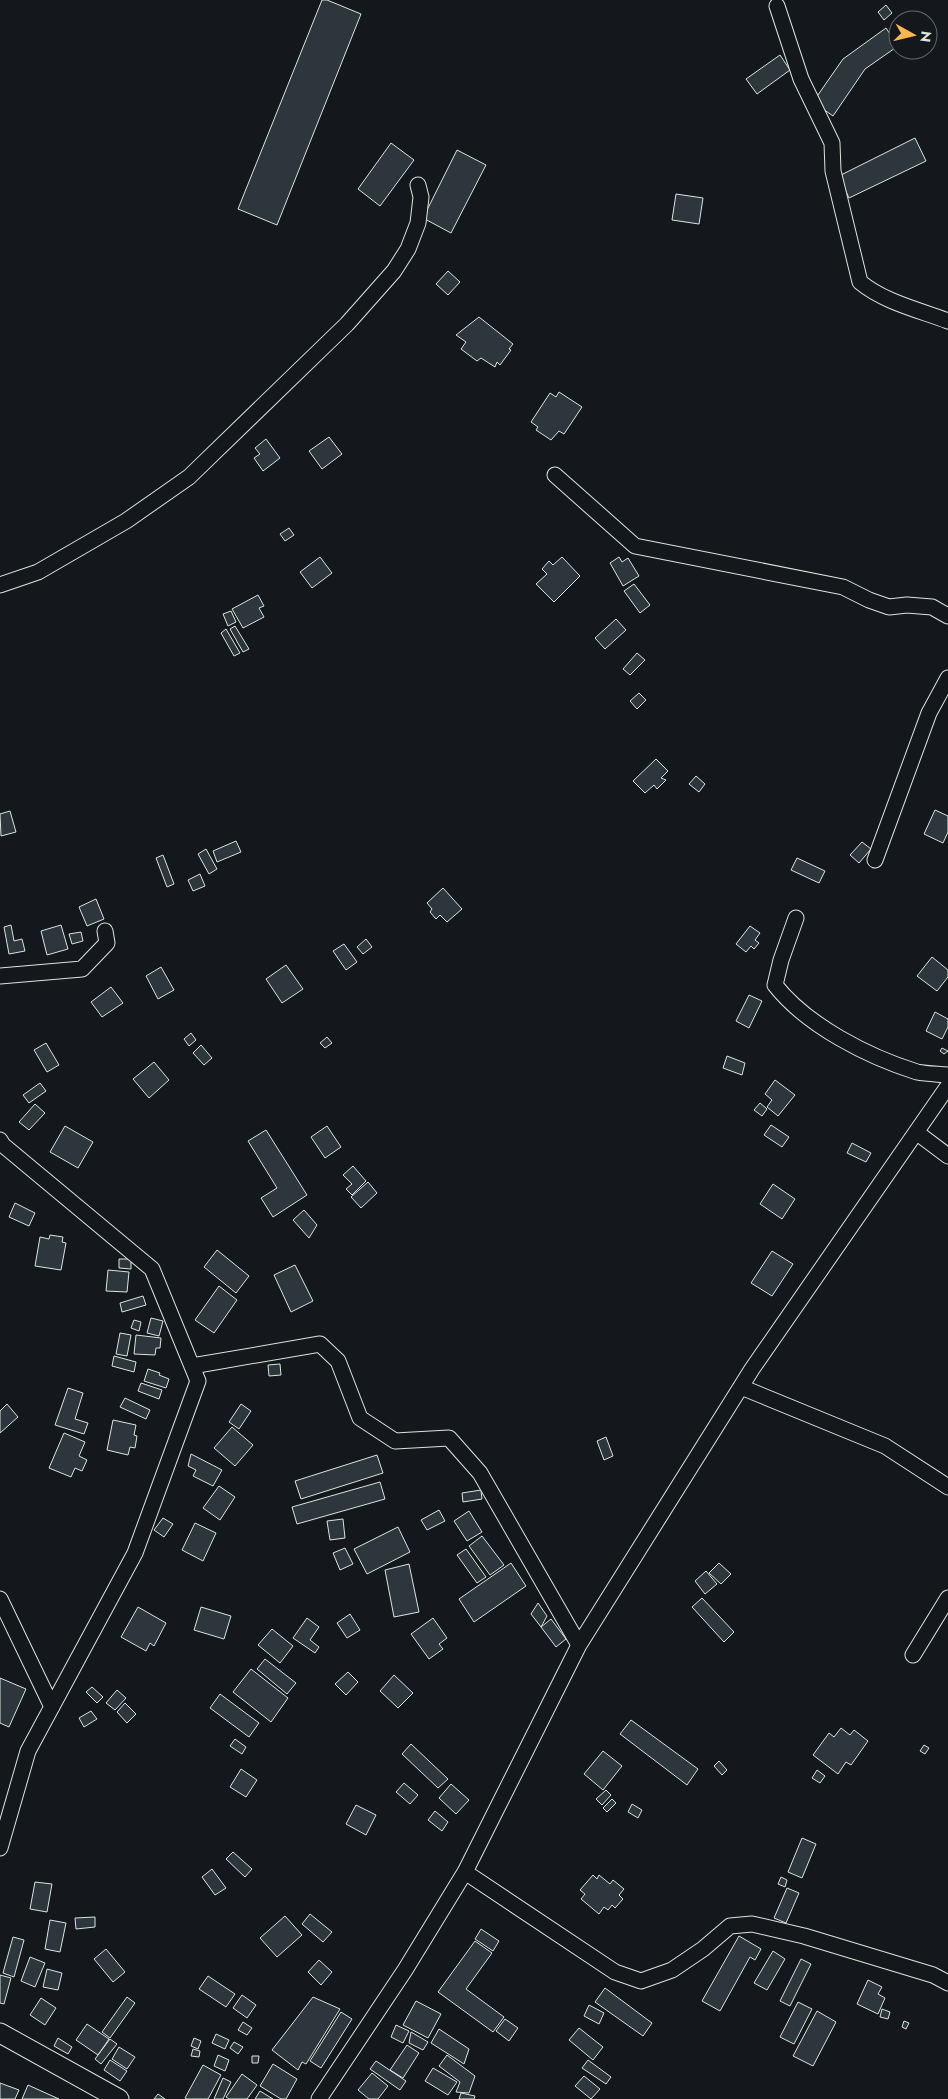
<svg xmlns="http://www.w3.org/2000/svg" width="948" height="2099" viewBox="0 0 948 2099" font-family="Jost,sans-serif">
	<style>
		.building { fill: #2c363c; stroke: #d8e6dc }
		.lines { fill: none; stroke-linecap: round; stroke-linejoin: round }
		.minor-casing { stroke: #d8e6dc; stroke-width: 17 }
		.tertiary-casing { stroke: #d8e6dc; stroke-width: 21 }
		.minor { stroke: #14181c; stroke-width: 15 }
		.tertiary { stroke: #14181c; stroke-width: 19 }
	</style>
	<rect width="100%" height="100%" fill="#14181c"/>
	<path class="building" d="M322 0H327L361 14 277 225 238 209Z
		M886 5 892 13 884 20 878 12Z
		M886 28 898 46 865 69 833 116 813 102 843 59Z
		M780 55 790 70 757 94 746 79Z
		M915 138 926 161 849 198 839 176Z
		M391 143 414 160 380 206 358 189Z
		M457 150 486 165 451 233 423 218Z
		M676 194 703 198 699 224 672 220Z
		M448 271 460 282 448 295 436 284Z
		M479 317 513 344 509 349 511 350 500 365 497 362 495 367 481 358 477 361 461 349 466 342 456 335Z
		M559 392 582 407 564 434 559 431 551 440 536 430 538 427 531 422 550 393 556 397Z
		M329 437 342 454 322 469 309 451Z
		M266 439 280 458 263 471 254 458 260 454 255 448Z
		M289 528 294 535 285 541 280 534Z
		M320 557 332 573 312 588 300 572Z
		M562 557 580 576 554 602 536 584 547 574 542 569 549 561 553 565Z
		M619 557 622 562 628 558 639 576 623 586 610 563Z
		M634 584 650 605 640 613 624 591Z
		M258 595 264 606 259 608 264 617 243 628 232 609Z
		M231 611 236 622 228 626 223 614Z
		M616 619 626 630 605 649 595 638Z
		M235 626 249 649 243 652 230 629Z
		M226 629 240 653 234 656 221 633Z
		M637 653 645 660 630 675 623 669Z
		M639 693 646 700 637 709 630 701Z
		M656 759 668 771 661 778 666 780 657 789 654 785 645 793 633 781Z
		M696 776 705 784 699 792 689 784Z
		M935 810 948 816V832L943 843 924 834Z
		M10 811 16 832 1 836 0 814Z
		M236 841 241 852 217 862 213 851Z
		M862 842 871 849 859 863 850 855Z
		M206 849 217 869 209 874 198 854Z
		M163 855 174 884 167 887 156 858Z
		M797 858 825 871 819 883 791 870Z
		M200 874 205 886 193 891 188 880Z
		M443 888 462 909 447 922 440 915 436 919 430 912 432 909 427 903Z
		M96 899 104 919 87 926 79 907Z
		M11 925 14 941 22 939 25 951 9 954 4 927Z
		M61 925 68 949 47 955 41 931Z
		M750 926 760 933 755 940 759 943 754 949 751 946 746 952 736 944Z
		M81 932 83 941 72 944 69 934Z
		M366 939 372 947 363 954 357 947Z
		M344 944 357 962 346 970 333 951Z
		M932 957 948 970V977L937 991 917 976Z
		M286 965 303 989 282 1003 266 979Z
		M161 967 174 990 158 999 146 976Z
		M111 987 123 1003 102 1017 91 1002Z
		M749 995 762 1001 749 1028 736 1021Z
		M935 1012 948 1019V1027L942 1039 926 1031Z
		M191 1033 196 1040 189 1046 184 1039Z
		M327 1037 332 1043 325 1048 320 1043Z
		M46 1043 59 1065 47 1072 34 1050Z
		M201 1045 212 1058 204 1065 193 1053Z
		M942 1048 948 1051 944 1054 940 1051Z
		M727 1056 745 1063 742 1075 723 1068Z
		M154 1062 169 1080 149 1098 133 1079Z
		M775 1080 795 1095 778 1116 767 1107 772 1100 765 1094Z
		M40 1083 46 1091 29 1103 23 1095Z
		M760 1103 767 1109 762 1116 754 1110Z
		M35 1104 45 1113 29 1130 19 1122Z
		M771 1125 789 1137 782 1147 764 1135Z
		M65 1126 93 1142 78 1168 50 1152Z
		M327 1126 341 1147 325 1158 311 1137Z
		M266 1130 307 1195 273 1217 261 1198 277 1188 248 1141Z
		M852 1143 871 1153 866 1162 847 1153Z
		M353 1166 366 1181 352 1195 346 1189 352 1184 343 1175Z
		M368 1182 377 1193 361 1208 351 1197Z
		M773 1184 795 1199 782 1219 760 1204Z
		M15 1203 35 1213 29 1226 9 1217Z
		M304 1210 317 1225 309 1238 293 1220Z
		M50 1235 63 1237 62 1242 66 1243 61 1270 35 1266 40 1237 49 1239Z
		M217 1250 249 1276 236 1293 204 1267Z
		M772 1251 793 1264 772 1296 751 1283Z
		M119 1259H131V1269L119 1268Z
		M295 1265 313 1301 291 1312 274 1275Z
		M108 1270 129 1272 127 1292 106 1291Z
		M219 1286 237 1300 214 1333 195 1320Z
		M143 1296 146 1305 122 1312 120 1303Z
		M151 1318 163 1321 159 1336 147 1333Z
		M134 1320 141 1322 139 1331 131 1328Z
		M120 1333 131 1335 127 1356 116 1354Z
		M136 1335 161 1338 160 1348H156L155 1355 134 1354Z
		M114 1356 136 1362 134 1372 112 1366Z
		M280 1364 281 1375 269 1376 268 1365Z
		M148 1369 160 1373 159 1375 169 1379 166 1388 144 1381Z
		M141 1383 162 1390 159 1399 138 1391Z
		M68 1388 83 1393 75 1419 88 1423 84 1434 55 1425Z
		M125 1398 150 1410 146 1419 120 1407Z
		M7 1404 18 1417 0 1433V1411Z
		M241 1404 251 1411 239 1429 229 1422Z
		M113 1420 136 1425 134 1435 137 1436 135 1448 130 1447 128 1455 107 1450Z
		M232 1427 253 1445 235 1466 214 1448Z
		M64 1433 85 1442 79 1456 87 1460 82 1471 75 1468 71 1477 49 1468Z
		M606 1437 613 1456 604 1460 597 1441Z
		M191 1454 222 1470 213 1486 193 1476 196 1470 188 1466Z
		M377 1455 383 1473 301 1499 295 1481Z
		M380 1482 385 1499 297 1524 292 1507Z
		M219 1486 235 1497 220 1520 203 1508Z
		M481 1490 482 1499 463 1502 462 1493Z
		M439 1510 445 1521 427 1530 421 1520Z
		M469 1511 482 1532 467 1541 454 1521Z
		M163 1518 173 1524 164 1537 154 1530Z
		M343 1519 345 1538 330 1540 327 1521Z
		M195 1523 216 1533 203 1561 182 1550Z
		M398 1527 410 1552 367 1574 354 1549Z
		M482 1536 504 1565 490 1575 469 1546Z
		M345 1548 353 1564 340 1570 333 1553Z
		M466 1549 486 1577 477 1583 457 1555Z
		M511 1563 526 1586 474 1622 459 1599Z
		M719 1563 731 1574 721 1584 709 1573Z
		M409 1564 419 1612 394 1617 385 1570Z
		M706 1571 717 1584 705 1594 695 1581Z
		M702 1598 734 1632 724 1642 692 1607Z
		M538 1603 547 1616 541 1627 531 1614Z
		M138 1607 166 1623 154 1646 150 1643 146 1651 121 1637Z
		M201 1607 231 1616 224 1639 194 1630Z
		M350 1614 360 1630 347 1638 337 1623Z
		M307 1618 319 1627 310 1640 319 1647 315 1653 293 1638Z
		M433 1618 447 1638 439 1644 443 1649 429 1659 411 1634Z
		M551 1619 566 1639 556 1647 541 1627Z
		M272 1629 293 1646 280 1663 258 1645Z
		M265 1659 296 1683 287 1694 257 1669Z
		M251 1669 288 1698 271 1722 233 1692Z
		M348 1672 358 1682 346 1695 335 1684Z
		M394 1675 413 1693 398 1708 380 1691Z
		M0 1678 26 1689 9 1727 0 1723Z
		M92 1687 103 1697 97 1703 86 1692Z
		M117 1690 126 1698 115 1710 106 1703Z
		M220 1694 259 1723 249 1737 210 1708Z
		M125 1703 136 1714 127 1723 117 1712Z
		M91 1711 97 1719 84 1727 79 1718Z
		M631 1720 698 1769 687 1785 620 1734Z
		M841 1728 850 1735 854 1730 868 1741 851 1765 846 1762 838 1774 813 1755 829 1733 834 1737Z
		M235 1739 246 1747 242 1754 230 1746Z
		M411 1744 448 1779 438 1788 402 1754Z
		M924 1745 929 1748 925 1754 920 1751Z
		M603 1751 622 1766 603 1790 584 1774Z
		M719 1761 727 1770 722 1775 714 1766Z
		M241 1769 257 1780 246 1797 230 1787Z
		M817 1770 825 1776 820 1783 812 1778Z
		M404 1783 418 1795 410 1804 396 1792Z
		M451 1784 469 1800 456 1814 439 1798Z
		M606 1790 611 1795 602 1805 596 1799Z
		M612 1799 616 1803 607 1812 603 1808Z
		M632 1804 642 1810 638 1818 628 1812Z
		M356 1805 376 1815 366 1835 346 1824Z
		M435 1811 448 1822 442 1831 428 1820Z
		M802 1838 816 1844 802 1878 788 1872Z
		M233 1852 252 1869 245 1877 226 1859Z
		M212 1869 226 1888 215 1895 202 1877Z
		M593 1875 597 1879 599 1875 610 1884 613 1880 624 1889 619 1895 623 1899 615 1908 612 1905 608 1910 604 1907 599 1914 581 1899 585 1894 580 1890Z
		M781 1877 787 1880 785 1887 778 1884Z
		M35 1882 52 1884 47 1912 30 1909Z
		M787 1888 799 1893 786 1923 774 1918Z
		M310 1914 332 1932 323 1942 302 1924Z
		M285 1916 302 1935 277 1957 260 1938Z
		M95 1917V1927L76 1929 75 1918Z
		M50 1920 66 1923 60 1952 45 1949Z
		M481 1929 499 1941 493 1951 475 1939Z
		M739 1936 761 1949 755 1960 750 1957 720 2011 702 2001Z
		M13 1937 24 1940 14 1977 3 1973Z
		M475 1941 492 1953 466 1989 504 2017 493 2032 438 1992Z
		M106 1949 125 1972 113 1982 94 1959Z
		M773 1951 785 1959 767 1990 754 1983Z
		M30 1957 45 1963 35 1987 21 1981Z
		M801 1959 811 1964 790 2006 780 2001Z
		M319 1960 332 1972 321 1985 308 1972Z
		M47 1969 62 1973 58 1990 43 1987Z
		M0 1975 11 1978 4 2004 0 2003Z
		M208 1976 235 1994 226 2007 199 1989Z
		M868 1980 882 1987 878 1994 885 1998 878 2014 857 2004Z
		M605 1988 652 2023 643 2036 595 2002Z
		M242 1995 256 2005 247 2018 233 2008Z
		M127 1997 135 2003 110 2038 102 2032Z
		M313 1997 340 2009 306 2064 302 2062 298 2070 272 2050Z
		M41 1998 56 2008 45 2025 30 2015Z
		M416 2001 441 2014 428 2038 403 2025Z
		M798 2002 812 2009 794 2044 780 2037Z
		M589 2005 604 2013 599 2024 584 2016Z
		M882 2009 890 2012 888 2019 880 2017Z
		M817 2011 836 2022 813 2066 793 2056Z
		M341 2012 352 2019 321 2068 310 2061Z
		M505 2019 518 2028 509 2041 496 2031Z
		M904 2021 909 2023 906 2029 902 2027Z
		M243 2022 252 2028 247 2035 238 2030Z
		M87 2024 109 2039 98 2055 76 2040Z
		M396 2025 409 2031 403 2043 391 2037Z
		M579 2028 603 2047 593 2060 569 2040Z
		M439 2029 469 2049 464 2064 431 2043Z
		M411 2032 428 2042 423 2050 409 2043Z
		M216 2034 229 2040 225 2049 212 2043Z
		M58 2038 72 2047 68 2054 54 2046Z
		M194 2038 201 2041 198 2049 191 2046Z
		M110 2039 117 2044 101 2064 95 2059Z
		M234 2042 243 2047 238 2054 230 2048Z
		M407 2045 419 2053 403 2078 390 2070Z
		M119 2047 135 2057 127 2069 112 2059Z
		M193 2049 200 2051 199 2057 191 2056Z
		M218 2055 229 2060 225 2071 214 2066Z
		M447 2055 475 2076 469 2093 456 2092 460 2082 439 2066Z
		M252 2056H259L258 2063H252Z
		M110 2060 127 2071 120 2081 104 2070Z
		M588 2060 611 2077 606 2084 582 2068Z
		M376 2061 406 2081 400 2090 370 2069Z
		M273 2064 297 2079 286 2099H281L260 2086Z
		M203 2065 221 2075 208 2099H187L185 2098Z
		M433 2068 457 2082 448 2095 425 2081Z
		M372 2073 388 2086 378 2099H369L358 2090Z
		M242 2074 257 2085 247 2099H229L226 2097Z
		M584 2076 600 2089 591 2099 575 2086Z
		M223 2078 231 2082 223 2099H214Z
		M0 2083 19 2090 15 2099H0Z
		M28 2085 59 2099H22Z
		M260 2091 273 2099H255Z
		M461 2093 475 2096 474 2099H459Z
		M158 2094 165 2099H154Z"/>
	<g class="lines">
		<defs>
			<path id="minor" d="M777 6 801 79 832 143 833 171 860 282C884 302 919 310 948 321
				M555 475 635 546 843 587 869 600 889 607 907 605 932 607 948 616
				M0 585 38 572 126 521 189 477 347 324 394 271 408 249 418 223 421 197 418 185
				M875 860 929 713 948 678
				M796 918 781 960 775 985C807 1026 869 1057 917 1072 927 1074 938 1074 948 1075
				M0 976 82 969 107 943 105 931
				M916 1132 948 1156
				M0 1140 3 1145 152 1269 198 1381 135 1553 28 1751 0 1848
				M192 1366 320 1344 338 1361 360 1418 395 1441 449 1438 480 1473 579 1645
				M741 1387 885 1446 948 1487
				M0 1599 52 1707
				M913 1655 948 1598
				M465 1872 615 1972 641 1981 672 1970 703 1949 730 1926 752 1924 804 1936 933 1975 948 1983
				M319 2099 405 1970 465 1872 579 1645 752 1369 948 1086"/>
			<path id="tertiary" d="M0 2033 119 2099"/>
		</defs>
		<use href="#minor" class="minor-casing"/>
		<use href="#tertiary" class="tertiary-casing"/>
		<use href="#minor" class="minor"/>
		<use href="#tertiary" class="tertiary"/>
	</g>
	<g transform="translate(913 35) rotate(98)"><circle r="24" fill="#14181c" stroke="#626a69"/>
	<path d="M0-4L9 19L0 12L-9 19Z" fill="#ffb74d"/>
	<text y="-8" font-size="14" font-weight="bold" text-anchor="middle" fill="#d8e6dc">N</text>
	</g>
</svg>
